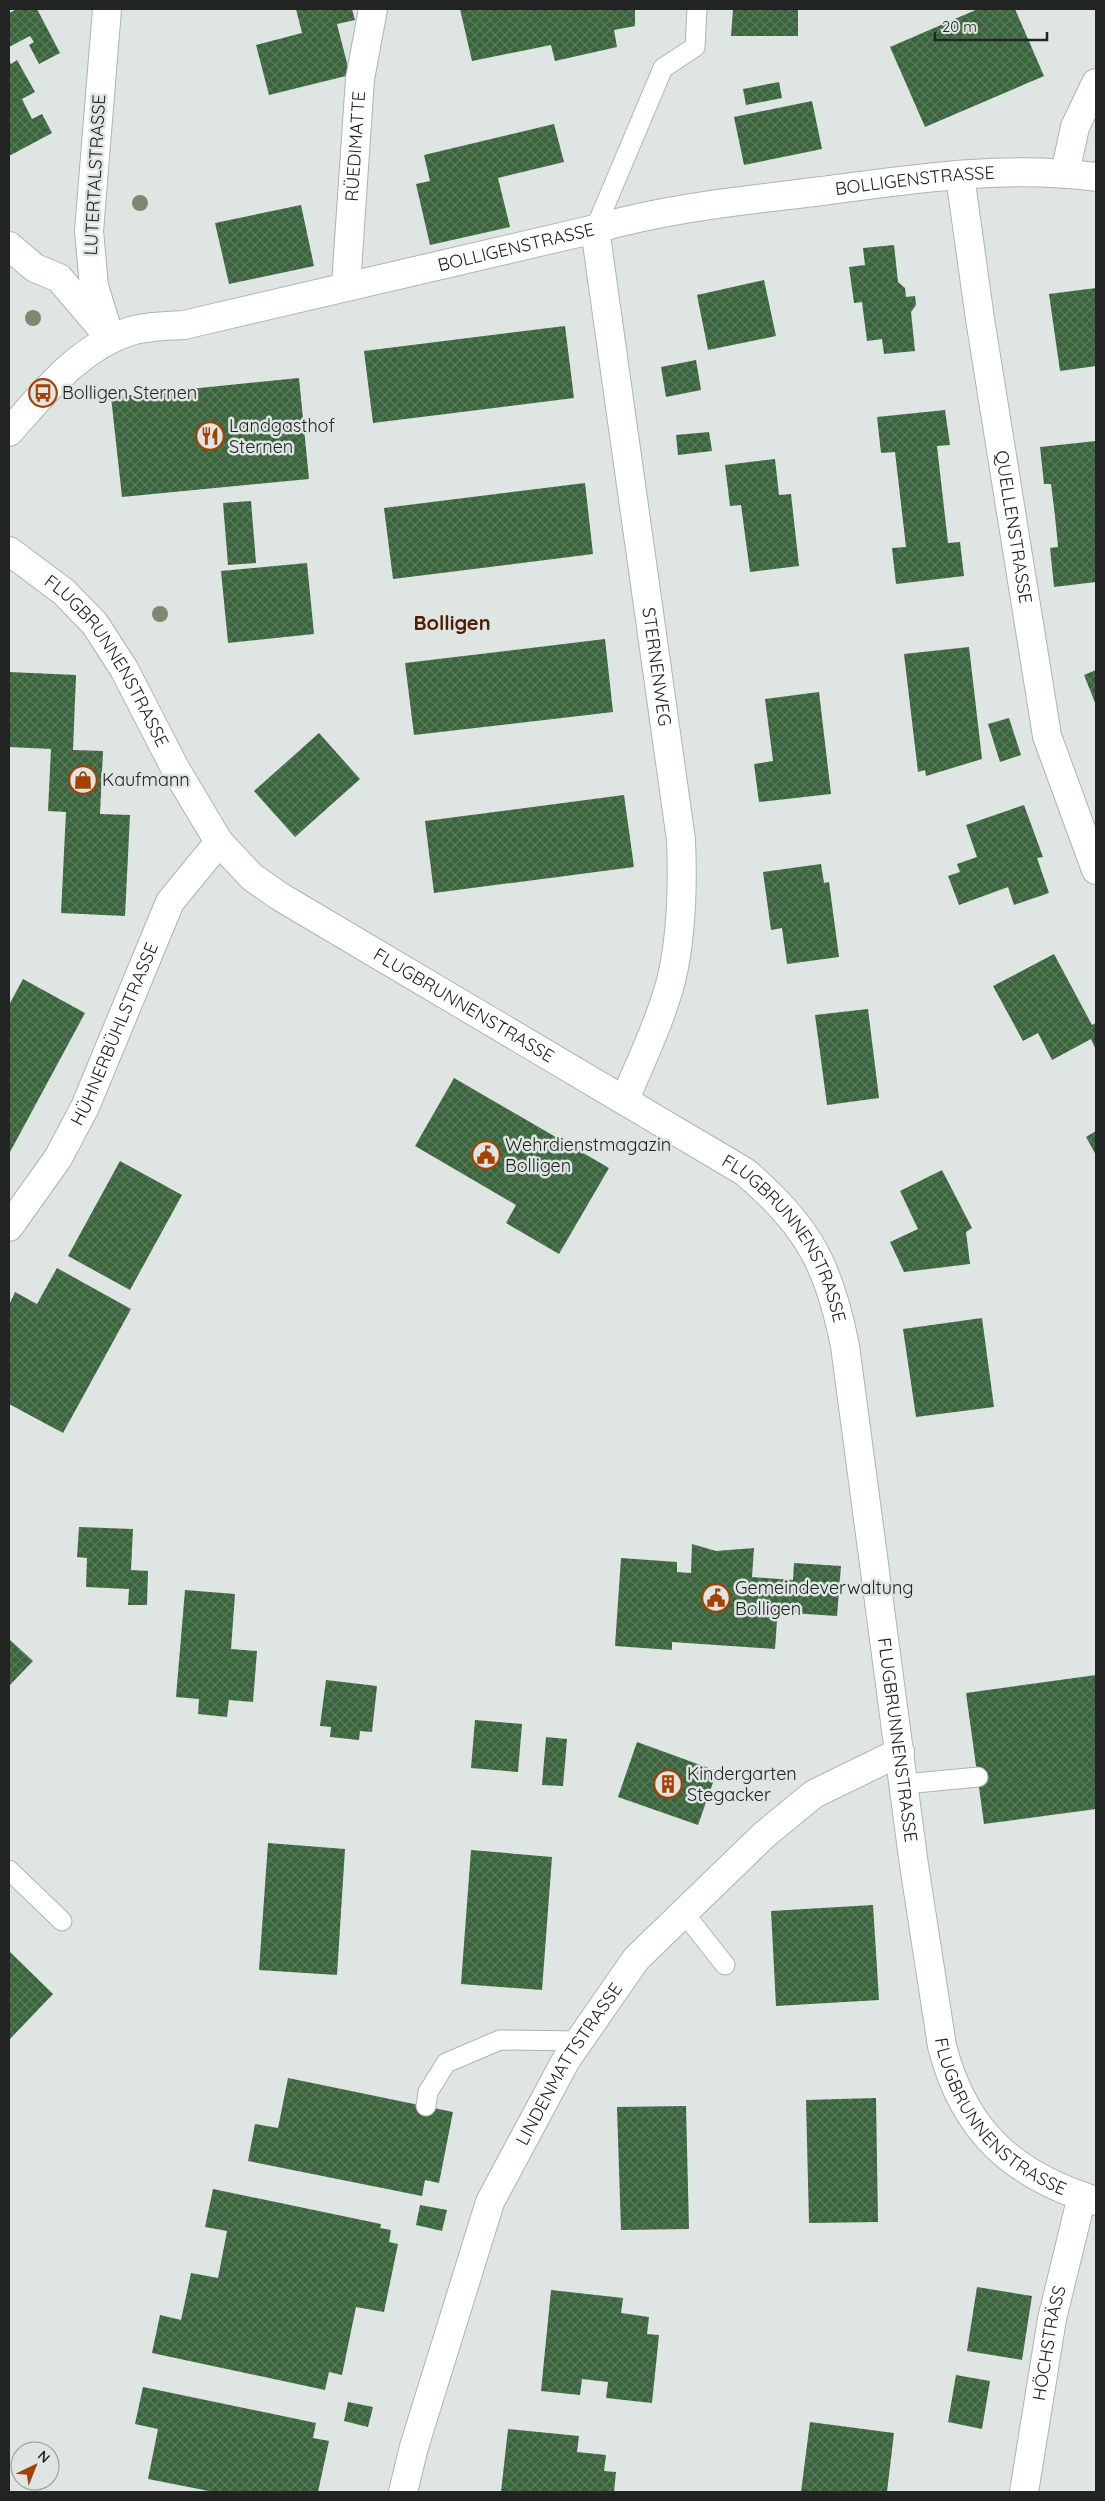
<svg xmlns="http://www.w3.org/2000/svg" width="1105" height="2501" viewBox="0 0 1105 2501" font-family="Quicksand,sans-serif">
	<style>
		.building { fill: url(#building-cross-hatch) }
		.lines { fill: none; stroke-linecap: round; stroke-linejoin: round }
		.service-casing { stroke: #aeb4b2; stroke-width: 21 }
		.minor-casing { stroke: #aeb4b2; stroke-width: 30 }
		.tertiary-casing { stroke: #aeb4b2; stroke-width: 30 }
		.secondary-casing { stroke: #aeb4b2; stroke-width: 30 }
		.service { stroke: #fff; stroke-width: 19 }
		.minor { stroke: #fff; stroke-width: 28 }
		.tertiary { stroke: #fff; stroke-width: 28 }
		.secondary { stroke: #fff; stroke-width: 28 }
		.tree { fill: #7f886e }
		.labels { text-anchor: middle; stroke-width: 5; stroke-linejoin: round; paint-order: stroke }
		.street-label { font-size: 18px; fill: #212423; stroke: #dee5e2 }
		.poi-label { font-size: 18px; fill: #212423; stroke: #dee5e2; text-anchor: start }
		.quarter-label { font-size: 20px; font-weight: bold; fill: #4d1d05; stroke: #dee5e2 }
	</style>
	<defs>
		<pattern id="building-cross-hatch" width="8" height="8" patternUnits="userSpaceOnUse" patternTransform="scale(1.25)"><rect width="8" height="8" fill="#39643c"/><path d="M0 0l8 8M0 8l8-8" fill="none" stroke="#5a7a5c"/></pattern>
	</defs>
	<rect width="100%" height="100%" fill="#dee5e2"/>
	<path class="building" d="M17 9H37L60 53 39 64 29 45 34 42 30 36 9 47V13Z
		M296 9H352L355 20 337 24 350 75 269 95 256 45 302 33Z
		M460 9H635V26L614 30 617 47 555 61 551 45 472 61Z
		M733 9H798V36H731Z
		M978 9H1015L1044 76 925 127 890 47Z
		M9 60 11 64 17 60 35 92 22 99 32 119 42 114 52 133 9 156Z
		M779 82 782 98 746 105 743 89Z
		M812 101 822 149 744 165 734 117Z
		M554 124 564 162 498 178 510 227 430 245 416 184 430 181 424 155Z
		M301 205 314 266 229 284 215 223Z
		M894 245 898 282 905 288 906 297 915 296 916 305 911 312 915 351 884 354 882 339 867 341 862 302 854 303 849 267 865 265 863 248Z
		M764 280 776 336 708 350 697 295Z
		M1096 288V366L1060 371 1049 294Z
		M565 326 574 398 373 423 364 351Z
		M696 360 701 390 666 397 661 367Z
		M299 378 309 479 122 497 111 397Z
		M945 410 950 445 937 446 948 543 960 542 964 576 896 584 892 548 906 547 895 452 881 453 877 417Z
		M709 432 712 451 678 455 676 435Z
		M1096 441V582L1054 587 1050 548 1058 547 1055 516 1051 484H1044L1040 447Z
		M775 459 779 495 791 494 799 566 750 572 741 505 730 506 725 465Z
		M585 483 593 554 393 579 384 508Z
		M251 501 256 563 228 565 223 503Z
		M307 563 314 634 228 643 221 571Z
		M605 639 613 712 414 735 405 663Z
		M969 647 982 759 926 776 925 770 918 772 904 654Z
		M1096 670V705L1084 675Z
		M9 672 76 675 73 750 103 751 100 814 130 815 125 916 61 913 66 812 48 811 51 749 9 747Z
		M819 692 831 794 759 802 754 764 773 761 765 699Z
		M1009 718 1021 755 1000 762 988 724Z
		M319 733 360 779 295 837 254 791Z
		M624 795 634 867 434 893 425 821Z
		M1024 805 1043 857 1037 858 1049 893 1014 905 1008 887 959 905 948 876 960 872 957 864 977 857 966 825Z
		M821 864 824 883 829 882 839 957 787 964 782 928 771 930 763 872Z
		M1054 954 1092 1025 1096 1023V1050L1091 1039 1052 1060 1038 1033 1023 1041 993 986Z
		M23 979 85 1013 9 1154V1005Z
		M868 1009 879 1098 827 1105 815 1015Z
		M454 1078 609 1168 559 1254 506 1223 516 1205 415 1146Z
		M1096 1131V1155L1086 1137Z
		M120 1161 182 1195 130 1290 68 1256Z
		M942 1170 972 1228 966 1232 970 1264 904 1272 890 1242 918 1229 900 1191Z
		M57 1268 131 1309 63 1433 9 1404V1305L15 1292 37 1304Z
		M982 1318 994 1407 916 1417 903 1329Z
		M79 1527 133 1529 131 1570 148 1571 147 1605H128L129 1589 86 1587 87 1558 77 1557Z
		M692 1544 716 1551 754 1548 752 1577 793 1580 794 1563 841 1566 837 1616 791 1613V1608L778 1607 775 1649 672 1642V1650L615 1646 621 1558 677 1562V1572L691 1573Z
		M185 1590 235 1594 231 1649 257 1651 253 1702 229 1700 227 1717 198 1714 199 1699 176 1697Z
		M9 1639 33 1661 9 1686Z
		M1096 1675V1809L984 1824 966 1693Z
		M326 1680 377 1686 372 1732 360 1731 359 1740 330 1737 331 1727 320 1726Z
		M475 1720 522 1724 518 1772 471 1768Z
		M546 1737 567 1739 563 1786 542 1785Z
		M637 1742 717 1771 698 1825 618 1797Z
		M268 1843 345 1849 337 1975 259 1970Z
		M471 1850 552 1857 542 1990 461 1984Z
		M873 1905 879 2000 776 2006 771 1911Z
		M9 1951 53 1994 9 2040Z
		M288 2078 453 2112 439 2183 425 2180 422 2196 248 2161 255 2124 278 2128Z
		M876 2098 878 2222 809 2223 806 2100Z
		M686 2106 689 2229 621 2230 617 2107Z
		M213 2189 381 2224 380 2228 391 2230 389 2242 398 2244 384 2312 356 2307 342 2375 329 2372 325 2390 152 2353 160 2315 181 2320 191 2273 218 2278 227 2231 205 2227Z
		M420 2205 447 2210 442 2231 416 2225Z
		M977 2287 1032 2296 1022 2360 967 2351Z
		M551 2290 623 2298 621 2313 649 2317 647 2334 659 2335 652 2403 606 2398 608 2382 582 2379 580 2395 541 2391Z
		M956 2375 990 2381 982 2429 948 2422Z
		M143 2387 316 2423 313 2438 329 2441 318 2492H214L148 2479 158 2429 135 2424Z
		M348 2402 373 2407 368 2427 344 2421Z
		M810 2422 894 2433 887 2492H801Z
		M508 2429 579 2436 577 2452 606 2455 604 2471 616 2472 614 2492H501Z"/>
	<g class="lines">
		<defs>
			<path id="service" d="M595 229 663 68 695 47 697 9
				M905 1784 978 1777
				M9 1870 62 1921
				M684 1913 725 1965
				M426 2106 428 2092 446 2063 500 2040 579 2041"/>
			<g id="minor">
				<path id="s1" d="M960 176 980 319 1047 736 1096 870"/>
				<path id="s2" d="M595 229 681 840C683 887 682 935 671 981 660 1022 641 1061 625 1099"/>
				<path d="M9 246 35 268 59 278 110 338"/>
				<path id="s3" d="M346 285 360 79 373 9"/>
				<path id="s4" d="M9 1227 58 1158 85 1107 170 902 219 842"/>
				<path id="s5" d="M403 2492 414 2447 490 2202 566 2060 636 1959 764 1835 814 1794 900 1752"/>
				<path id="s6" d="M1024 2492 1052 2319 1082 2196"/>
			</g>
			<g id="tertiary">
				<path d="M107 9 89 231 94 286 110 338"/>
				<path d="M1065 173 1075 127 1096 83"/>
				<path id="s7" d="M9 551 64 592 95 624 124 669 176 770 219 842 252 877 279 896 745 1172C808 1226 829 1265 845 1346L914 1865 942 2046C964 2132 1013 2175 1096 2201"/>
			</g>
			<g id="secondary">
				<path id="s8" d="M9 432C44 393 79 347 131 331 147 326 167 326 184 325L595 229C667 208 740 201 814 192 907 180 1003 164 1096 177"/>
			</g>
		</defs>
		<use href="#service" class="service-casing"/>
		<use href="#minor" class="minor-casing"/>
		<use href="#tertiary" class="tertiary-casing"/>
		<use href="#secondary" class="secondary-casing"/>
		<use href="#service" class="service"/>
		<use href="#minor" class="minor"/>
		<use href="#tertiary" class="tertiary"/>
		<use href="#secondary" class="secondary"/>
	</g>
	<g class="tree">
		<circle cx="140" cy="203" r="8"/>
		<circle cx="33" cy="318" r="8"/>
		<circle cx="160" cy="614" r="8"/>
	</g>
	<defs>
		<symbol id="bus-ring" viewBox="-11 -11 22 22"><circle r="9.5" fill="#dee5e2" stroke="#a44203" stroke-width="1.5"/><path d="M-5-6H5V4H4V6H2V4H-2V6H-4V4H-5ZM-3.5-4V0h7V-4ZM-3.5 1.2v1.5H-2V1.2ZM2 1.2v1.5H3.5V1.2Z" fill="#a44203"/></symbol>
		<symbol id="restaurant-ring" viewBox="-11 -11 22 22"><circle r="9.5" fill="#dee5e2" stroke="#a44203" stroke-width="1.5"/><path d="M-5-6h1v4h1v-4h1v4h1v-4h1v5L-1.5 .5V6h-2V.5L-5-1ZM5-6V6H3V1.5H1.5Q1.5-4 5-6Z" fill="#a44203"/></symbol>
		<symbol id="shop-ring" viewBox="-11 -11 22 22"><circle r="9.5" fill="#dee5e2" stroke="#a44203" stroke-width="1.5"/><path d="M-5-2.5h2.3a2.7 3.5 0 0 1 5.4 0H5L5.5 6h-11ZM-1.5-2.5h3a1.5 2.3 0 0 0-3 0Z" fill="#a44203"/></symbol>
		<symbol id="civic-ring" viewBox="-11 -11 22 22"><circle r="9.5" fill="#dee5e2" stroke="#a44203" stroke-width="1.5"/><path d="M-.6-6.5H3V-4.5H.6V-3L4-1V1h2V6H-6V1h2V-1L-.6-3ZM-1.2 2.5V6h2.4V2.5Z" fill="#a44203"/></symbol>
		<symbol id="building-ring" viewBox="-11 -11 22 22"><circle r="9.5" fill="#dee5e2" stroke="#a44203" stroke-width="1.5"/><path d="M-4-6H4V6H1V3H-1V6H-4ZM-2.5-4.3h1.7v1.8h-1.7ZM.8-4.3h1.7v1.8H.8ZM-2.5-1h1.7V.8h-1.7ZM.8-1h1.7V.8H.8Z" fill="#a44203"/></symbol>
	</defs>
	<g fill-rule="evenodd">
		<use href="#bus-ring" x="27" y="377" width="32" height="32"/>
		<use href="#restaurant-ring" x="194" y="420" width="32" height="32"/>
		<use href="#shop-ring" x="67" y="764" width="32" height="32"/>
		<use href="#civic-ring" x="470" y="1139" width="32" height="32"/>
		<use href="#civic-ring" x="700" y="1582" width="32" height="32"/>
		<use href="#building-ring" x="652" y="1768" width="32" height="32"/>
	</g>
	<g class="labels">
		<g class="street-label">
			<text dy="6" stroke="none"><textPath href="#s3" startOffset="139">RÜEDIMATTE</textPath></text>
			<text transform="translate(95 175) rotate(-87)" y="6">LUTERTALSTRASSE</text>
			<text dy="6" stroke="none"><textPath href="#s8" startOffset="960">BOLLIGENSTRASSE</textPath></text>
			<text dy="6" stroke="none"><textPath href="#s8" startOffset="555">BOLLIGENSTRASSE</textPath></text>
			<text dy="6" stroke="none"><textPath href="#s1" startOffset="355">QUELLENSTRASSE</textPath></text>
			<text dy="6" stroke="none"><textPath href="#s7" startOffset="150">FLUGBRUNNENSTRASSE</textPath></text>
			<text dy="6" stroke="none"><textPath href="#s2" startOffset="442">STERNENWEG</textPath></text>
			<text dy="6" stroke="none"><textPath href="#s7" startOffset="660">FLUGBRUNNENSTRASSE</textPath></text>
			<text dy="6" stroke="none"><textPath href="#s4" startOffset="221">HÜHNERBÜHLSTRASSE</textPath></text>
			<text dy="6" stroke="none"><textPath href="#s7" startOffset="1065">FLUGBRUNNENSTRASSE</textPath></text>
			<text dy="6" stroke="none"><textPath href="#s7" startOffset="1590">FLUGBRUNNENSTRASSE</textPath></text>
			<text dy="6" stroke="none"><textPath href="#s5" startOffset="462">LINDENMATTSTRASSE</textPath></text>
			<text dy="6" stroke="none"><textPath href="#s7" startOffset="1994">FLUGBRUNNENSTRASSE</textPath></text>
			<text dy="6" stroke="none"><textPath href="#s6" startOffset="151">HÖCHSTRÄSS</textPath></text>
		</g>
		<g class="poi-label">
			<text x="62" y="399">Bolligen Sternen</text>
			<text x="229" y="432">Landgasthof<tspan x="229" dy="21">Sternen</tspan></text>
			<text x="102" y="786">Kaufmann</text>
			<text x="505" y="1151">Wehrdienstmagazin<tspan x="505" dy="21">Bolligen</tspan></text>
			<text x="735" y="1594">Gemeindeverwaltung<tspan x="735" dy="21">Bolligen</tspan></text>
			<text x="687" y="1780">Kindergarten<tspan x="687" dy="21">Stegacker</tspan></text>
		</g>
		<g class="quarter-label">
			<text x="452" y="630">Bolligen</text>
		</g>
	</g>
	<rect width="1105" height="2501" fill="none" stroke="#212423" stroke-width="20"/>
	<g transform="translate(35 2466) rotate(43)"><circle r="24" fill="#dee5e2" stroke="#929896"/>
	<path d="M0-4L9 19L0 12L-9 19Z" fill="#a44203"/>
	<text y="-8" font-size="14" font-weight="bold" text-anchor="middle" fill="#212423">N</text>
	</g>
	<path d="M935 32v8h112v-8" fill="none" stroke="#212423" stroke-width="2.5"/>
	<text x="942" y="32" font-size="15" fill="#212423" stroke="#dee5e2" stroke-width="4" paint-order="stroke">20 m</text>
</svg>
